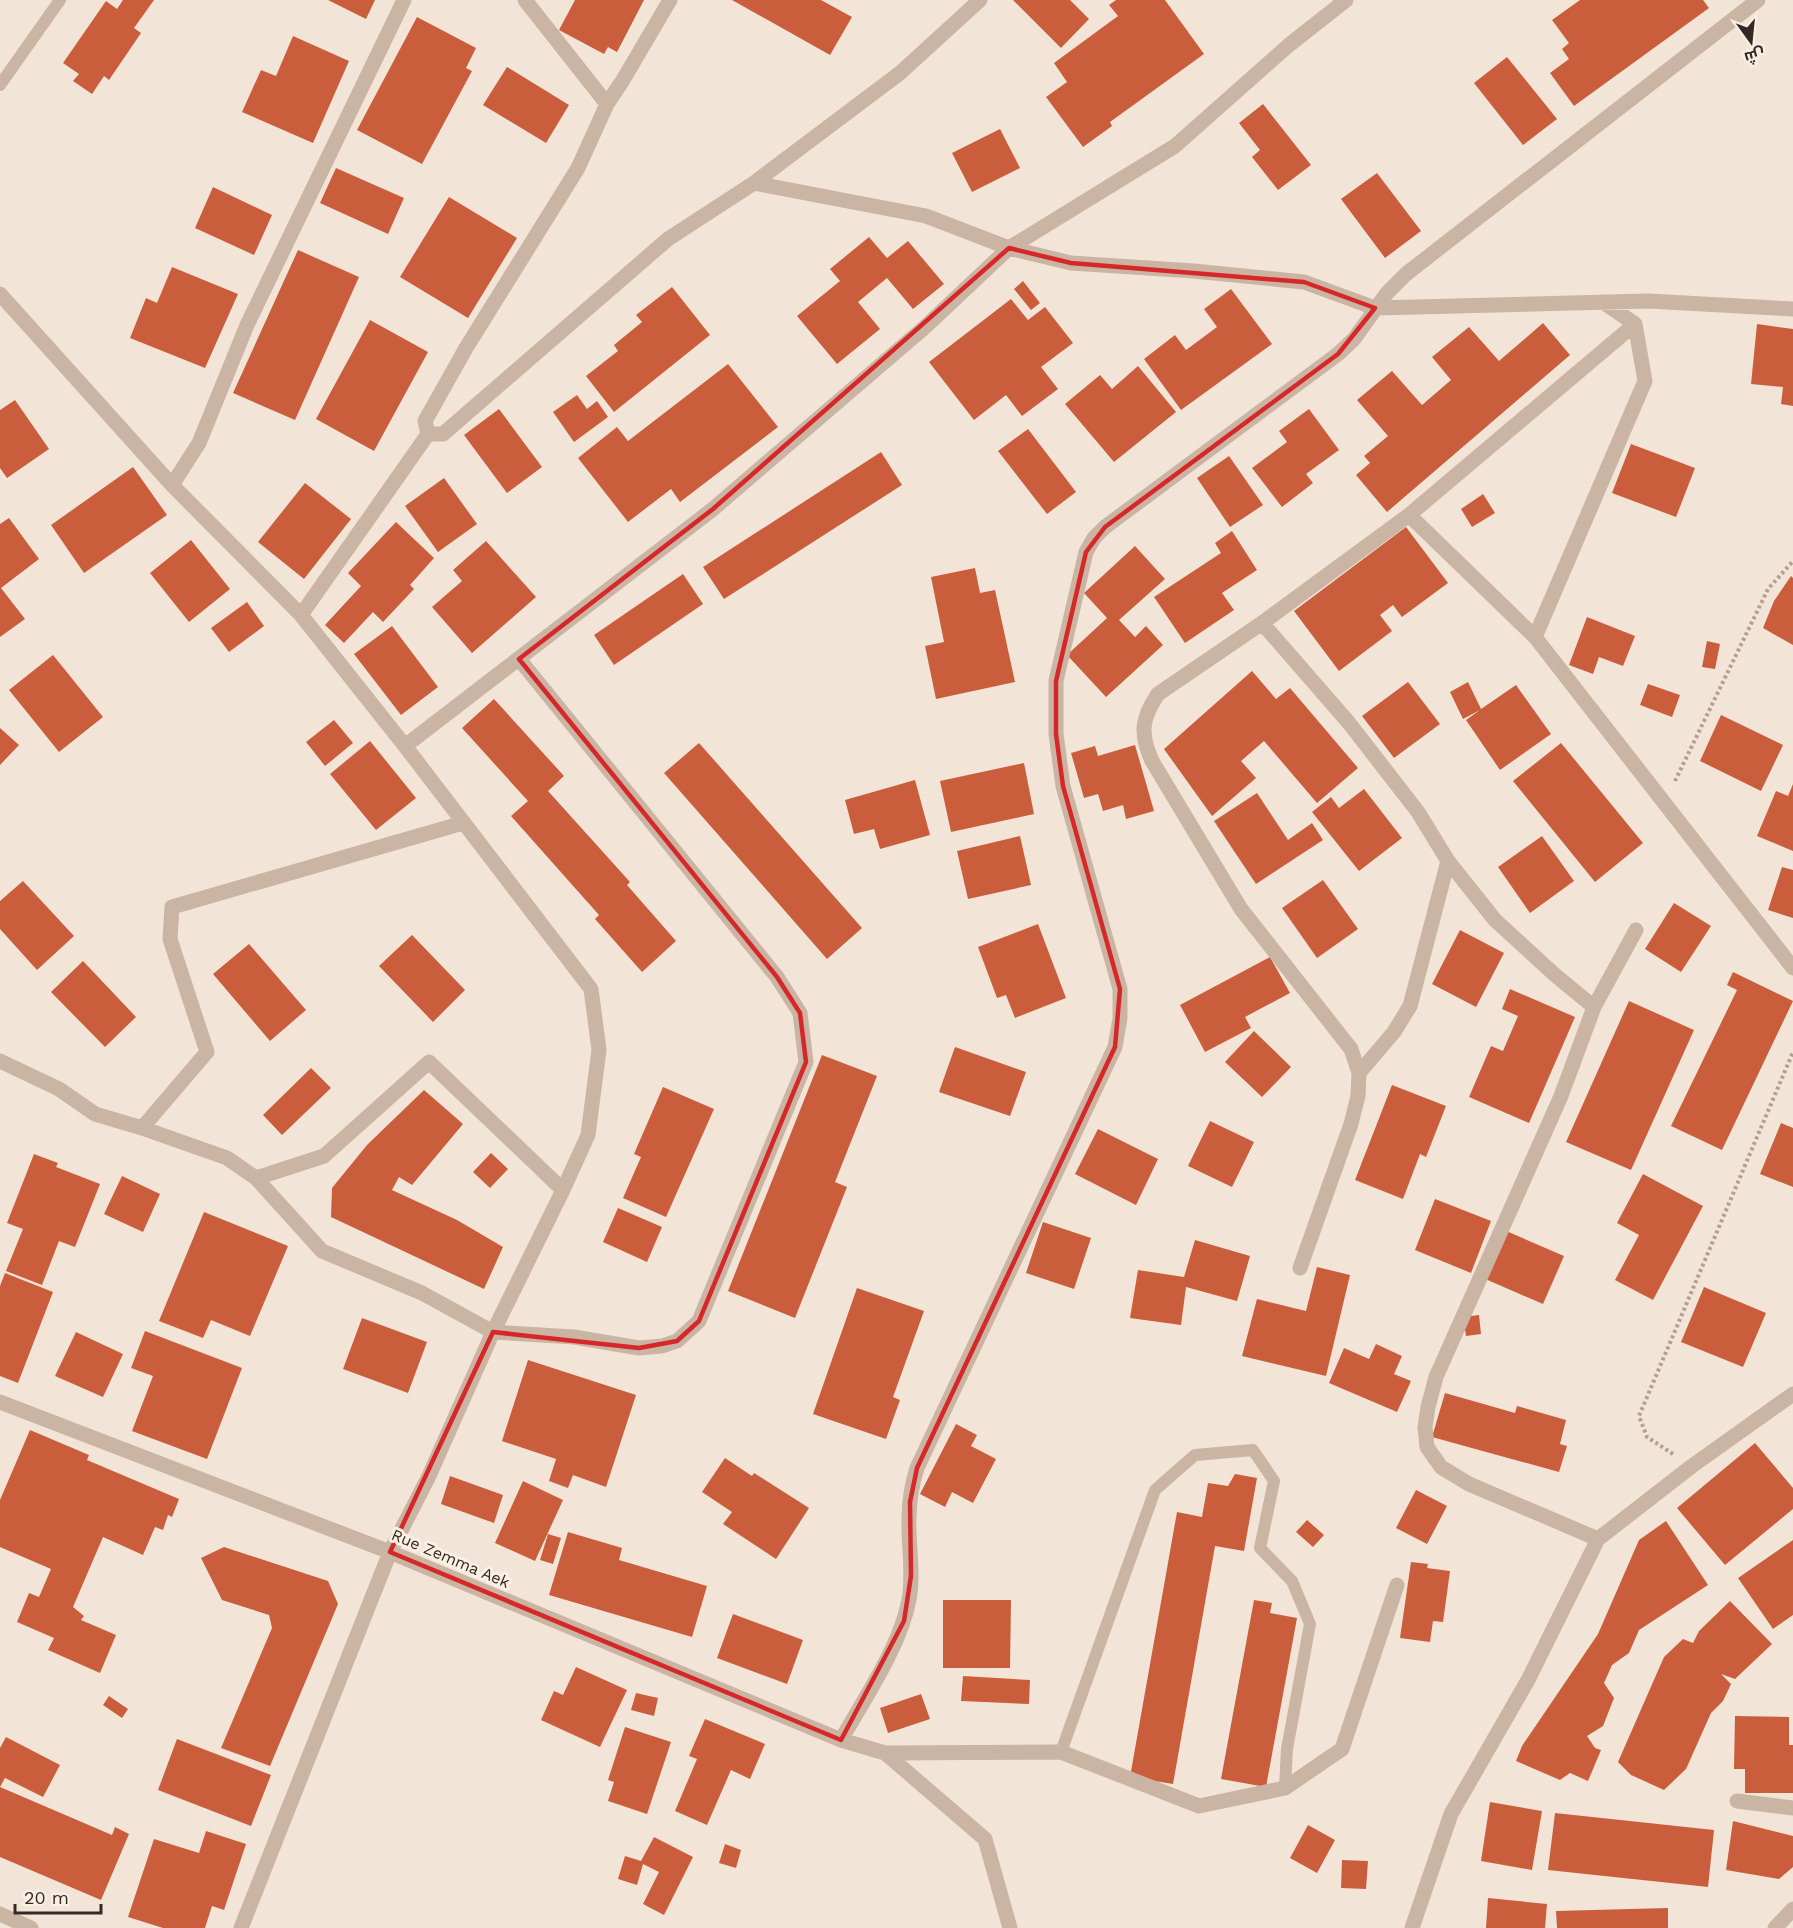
<svg xmlns="http://www.w3.org/2000/svg" width="1793" height="1928" viewBox="0 0 1793 1928" font-family="'Work Sans',Cairo,sans-serif">
	<style>
		.building { fill: #ca5e3c }
		.lines { fill: none; stroke-linecap: round; stroke-linejoin: round }
		.path { stroke: #b59e8d; stroke-width: 4; stroke-dasharray: 3 3; stroke-linecap: butt }
		.lane { stroke: #cab4a3; stroke-width: 12 }
		.street { stroke: #cab4a3; stroke-width: 15 }
		.marked { fill: none; stroke: #d62828; stroke-width: 4.5; stroke-linejoin: round }
		.labels { text-anchor: middle; stroke-width: 6; stroke-linejoin: round; paint-order: stroke }
		.street-label { font-size: 16px; fill: #342a25; stroke: #f9efe3 }
	</style>
	<rect width="100%" height="100%" fill="#f2e5d7"/>
	<path class="building" d="M123 0H154L134 28 141 33 109 80 104 76 92 94 73 81 79 74 63 63 106 1 117 9Z
		M328 0H375L366 19Z
		M575 0H644L617 52 608 47 604 54 559 30Z
		M732 0H821L852 17 830 55Z
		M1013 0H1070L1089 19 1061 48Z
		M1116 0H1165L1204 54 1110 122 1112 126 1083 147 1046 97 1067 82 1054 63 1118 16 1109 5Z
		M1580 0H1703L1709 8 1574 106 1550 73 1569 59 1562 49 1569 43 1552 20Z
		M417 17 476 48 466 68 472 71 422 164 357 130Z
		M293 36 349 61 313 143 242 112 261 70 276 76Z
		M1507 57 1557 119 1523 145 1474 83Z
		M507 67 569 105 546 143 483 105Z
		M1263 104 1311 165 1278 190 1252 157 1260 150 1239 123Z
		M1000 129 1020 168 972 192 952 153Z
		M336 168 404 198 388 234 320 203Z
		M1377 173 1421 231 1385 258 1341 199Z
		M213 187 272 215 254 255 195 228Z
		M449 197 517 238 468 318 400 277Z
		M869 237 887 258 908 241 944 284 913 309 887 278 858 302 880 329 837 364 797 316 840 281 830 269Z
		M298 250 359 277 295 420 233 393Z
		M172 267 238 294 205 368 130 338 146 298 157 303Z
		M1023 281 1040 303 1031 310 1014 289Z
		M672 287 710 335 614 412 586 376 618 351 614 345 642 322 636 315Z
		M1231 289 1272 344 1181 410 1144 359 1175 335 1186 350 1217 327 1204 309Z
		M1011 299 1028 320 1045 307 1073 343 1041 367 1058 389 1022 416 1006 395 974 420 929 362Z
		M370 320 428 352 374 451 316 419Z
		M1543 323 1570 355 1387 512 1356 475 1370 463 1364 456 1388 436 1357 400 1392 371 1422 405 1451 380 1432 357 1469 327 1499 361Z
		M1757 324 1793 329V406L1781 404 1783 387 1751 384Z
		M728 364 778 427 680 502 671 489 628 522 578 458 617 427 628 441Z
		M1138 366 1176 412 1114 462 1065 404 1100 375 1112 389Z
		M577 395 587 409 597 401 608 417 574 442 553 412Z
		M15 400 49 449 7 478 0 468V410Z
		M499 409 542 467 507 493 464 435Z
		M1309 409 1339 450 1306 474 1313 483 1282 507 1252 468 1287 442 1279 431Z
		M1028 429 1076 492 1047 514 998 451Z
		M1631 444 1695 468 1676 517 1612 493Z
		M881 452 902 485 724 599 703 567Z
		M1229 456 1263 505 1230 527 1197 478Z
		M133 467 167 515 84 573 51 525Z
		M444 478 477 524 438 552 405 506Z
		M305 483 351 519 304 579 258 542Z
		M1483 494 1495 513 1472 527 1461 509Z
		M9 518 39 559 1 588 25 619 0 637V524Z
		M396 522 434 558 410 585 414 589 383 622 373 612 344 643 325 625 361 586 348 573Z
		M1406 527 1448 583 1402 617 1393 605 1380 615 1392 631 1339 671 1294 611Z
		M1232 531 1257 570 1222 593 1234 610 1185 643 1154 597 1221 553 1215 543Z
		M191 540 230 589 189 622 150 573Z
		M486 541 536 597 472 653 432 607 462 581 453 570Z
		M1135 546 1165 579 1119 620 1135 637 1146 626 1163 645 1106 697 1067 655 1107 618 1084 593Z
		M975 568 980 593 995 590 1015 682 936 699 925 646 944 642 931 577Z
		M683 574 703 604 614 665 594 635Z
		M1791 576 1793 578V645L1763 628 1774 601Z
		M247 602 264 626 229 652 211 628Z
		M1587 617 1635 636 1623 666 1599 657 1593 674 1569 665Z
		M392 626 438 687 401 715 354 654Z
		M1707 641 1720 644 1715 669 1702 667Z
		M53 655 103 717 59 752 9 690Z
		M1252 671 1276 699 1290 688 1358 768 1317 803 1264 741 1241 761 1256 778 1212 816 1164 749Z
		M1408 682 1440 724 1394 758 1362 716Z
		M1468 682 1481 709 1516 685 1551 734 1500 770 1466 720 1480 710 1463 719 1450 692Z
		M1648 684 1680 695 1672 717 1640 705Z
		M494 699 564 776 548 791 630 882 627 885 676 941 642 972 595 919 599 915 511 816 528 801 462 728Z
		M1721 715 1783 745 1761 791 1700 761Z
		M334 720 353 743 325 766 306 742Z
		M0 728 19 745 0 765Z
		M370 741 416 798 376 830 330 774Z
		M699 743 862 928 827 959 664 773Z
		M1561 743 1643 843 1595 882 1513 781Z
		M1135 745 1154 811 1126 819 1123 805 1103 811 1098 794 1084 798 1071 753 1095 746 1098 756Z
		M1024 763 1034 814 951 832 940 781Z
		M915 780 930 835 880 849 874 829 854 834 845 800Z
		M1793 784V851L1757 836 1776 791 1788 796Z
		M1364 789 1402 838 1359 871 1312 812 1331 797 1339 808Z
		M1257 793 1288 840 1312 823 1323 840 1256 884 1214 821Z
		M1020 836 1031 885 968 899 957 851Z
		M1542 836 1574 881 1530 913 1498 867Z
		M1782 867 1793 870V918L1768 910Z
		M1323 880 1358 929 1317 958 1282 908Z
		M23 881 74 936 37 970 0 929V901Z
		M1674 903 1711 926 1681 972 1645 949Z
		M1038 924 1066 998 1015 1018 1006 995 997 998 978 947Z
		M1460 930 1504 953 1476 1007 1432 984Z
		M412 935 465 990 433 1022 379 966Z
		M249 944 306 1010 270 1041 213 974Z
		M1270 957 1290 993 1245 1017 1251 1028 1205 1052 1180 1005Z
		M83 961 136 1017 105 1047 51 992Z
		M1733 972 1793 1001 1722 1150 1671 1126 1737 990 1727 985Z
		M1510 989 1575 1017 1529 1123 1469 1097 1491 1046 1503 1051 1518 1016 1502 1009Z
		M1629 1001 1694 1030 1631 1170 1566 1142Z
		M1254 1031 1291 1067 1262 1097 1225 1062Z
		M955 1047 1026 1072 1010 1116 939 1092Z
		M822 1055 877 1076 835 1182 847 1187 795 1318 728 1291Z
		M311 1068 331 1088 282 1135 263 1115Z
		M1392 1085 1446 1106 1426 1157 1420 1154 1403 1199 1355 1180Z
		M663 1087 714 1109 666 1217 623 1198 641 1157 634 1154Z
		M424 1090 463 1124 412 1185 399 1177 392 1190 457 1220 503 1247 484 1289 331 1217 332 1188 367 1145Z
		M1210 1121 1254 1142 1232 1187 1188 1166Z
		M1781 1123 1793 1128V1187L1760 1174Z
		M1098 1129 1158 1159 1136 1205 1075 1174Z
		M491 1153 508 1169 490 1188 473 1172Z
		M34 1154 58 1163 56 1167 100 1184 75 1247 59 1241 42 1285 6 1271 23 1229 7 1223Z
		M1643 1174 1703 1206 1653 1300 1615 1280 1639 1235 1617 1223Z
		M122 1176 160 1194 143 1232 104 1214Z
		M1435 1199 1491 1221 1471 1273 1415 1250Z
		M618 1208 662 1227 647 1262 603 1242Z
		M204 1212 288 1246 250 1336 211 1320 203 1338 159 1321Z
		M1043 1222 1091 1238 1074 1289 1026 1273Z
		M1504 1230 1564 1256 1543 1304 1483 1278Z
		M1195 1240 1250 1256 1237 1301 1186 1287 1181 1325 1130 1318 1138 1270 1184 1277Z
		M1317 1267 1350 1275 1326 1376 1242 1356 1257 1299 1306 1311Z
		M5 1273 53 1292 18 1383 0 1376V1286Z
		M1704 1287 1766 1313 1743 1367 1681 1342Z
		M857 1288 924 1311 893 1397 900 1400 886 1439 813 1414Z
		M1479 1315 1481 1334 1466 1336 1463 1317Z
		M362 1318 427 1342 408 1393 343 1369Z
		M145 1331 242 1368 207 1459 132 1431 153 1376 131 1368Z
		M76 1332 123 1354 103 1397 55 1376Z
		M1376 1344 1402 1356 1394 1374 1411 1381 1397 1412 1329 1383 1344 1348 1369 1359Z
		M528 1360 636 1395 606 1487 573 1475 568 1488 549 1481 556 1459 502 1441Z
		M1445 1393 1515 1413 1517 1406 1566 1420 1560 1444 1567 1446 1559 1472 1432 1437Z
		M956 1424 977 1435 971 1446 996 1459 973 1503 952 1492 945 1507 920 1494Z
		M30 1430 89 1455 87 1460 179 1499 172 1517 168 1515 163 1530 155 1527 143 1555 103 1537 73 1607 84 1616 81 1620 116 1635 100 1673 48 1650 54 1638 17 1622 29 1593 39 1597 51 1569 0 1547V1500Z
		M1755 1443 1793 1488V1509L1725 1565 1677 1508Z
		M725 1458 752 1476 754 1473 809 1508 776 1559 723 1524 732 1512 702 1492Z
		M1235 1474 1257 1478 1244 1551 1215 1546 1173 1784 1130 1777 1177 1512 1202 1517 1208 1483 1228 1486Z
		M450 1476 503 1495 494 1523 441 1504Z
		M523 1481 563 1500 535 1561 495 1543Z
		M1416 1490 1447 1506 1427 1544 1396 1528Z
		M1307 1520 1324 1535 1313 1547 1296 1532Z
		M1666 1521 1708 1585 1639 1630 1629 1653 1612 1665 1604 1683 1614 1698 1603 1726 1587 1736 1595 1748 1601 1750 1588 1781 1570 1773 1560 1780 1516 1761 1522 1746 1598 1634 1639 1540Z
		M568 1532 622 1548 619 1560 707 1586 692 1637 549 1595Z
		M548 1534 561 1538 553 1564 540 1560Z
		M1793 1540V1615L1773 1629 1738 1578Z
		M224 1547 328 1581 338 1604 270 1766 221 1748 272 1628 269 1615 222 1600 201 1558Z
		M1411 1562 1428 1564 1427 1568 1450 1571 1443 1622 1433 1621 1430 1642 1400 1638Z
		M943 1600H1011L1010 1668H943Z
		M1254 1600 1272 1603 1270 1613 1297 1618 1266 1787 1221 1779Z
		M1730 1601 1772 1644 1735 1679 1721 1674 1731 1684 1723 1701 1711 1713 1686 1769 1664 1790 1631 1775 1618 1762 1664 1657 1683 1639 1693 1643 1699 1631Z
		M733 1614 803 1640 787 1684 717 1658Z
		M576 1667 627 1690 600 1747 541 1720 554 1691 563 1695Z
		M963 1676 1030 1680 1029 1704 961 1701Z
		M636 1693 658 1698 654 1716 631 1710Z
		M921 1694 930 1719 888 1733 880 1708Z
		M109 1696 128 1709 122 1718 103 1705Z
		M1735 1716 1789 1717V1745H1793V1793H1745V1769H1734Z
		M705 1719 765 1744 750 1779 731 1770 707 1825 675 1811 697 1759 689 1756Z
		M625 1727 671 1742 647 1814 608 1801 614 1782 608 1780Z
		M6 1737 60 1765 43 1797 5 1778 0 1787V1748Z
		M177 1739 271 1775 251 1826 158 1790Z
		M0 1787 112 1835 115 1827 129 1834 101 1900 0 1857Z
		M1490 1802 1542 1811 1532 1870 1481 1861Z
		M1555 1813 1714 1830 1708 1887 1548 1870Z
		M1733 1821 1793 1836V1867L1779 1879 1726 1870Z
		M1308 1825 1335 1840 1317 1873 1290 1858Z
		M206 1831 246 1844 224 1910 212 1906 205 1928H163L128 1917 154 1839 199 1853Z
		M654 1837 693 1857 664 1915 643 1904 659 1872 643 1864 637 1885 618 1879 625 1856 641 1861Z
		M725 1844 741 1850 736 1868 719 1863Z
		M1342 1860 1368 1861 1366 1889 1341 1888Z
		M1488 1898 1547 1904 1545 1928H1486Z
		M1668 1908V1928H1557L1556 1911Z"/>
	<g class="lines">
		<path class="path" d="M1675 781 1768 589 1793 561
			M1673 1454 1647 1437 1639 1416 1793 1052"/>
		<path class="lane" d="M0 85 60 0
			M1061 1752 1155 1490 1195 1455 1253 1450 1274 1481 1260 1548 1292 1581 1310 1624 1287 1749 1285 1788"/>
		<path class="street" d="M525 0 607 104
			M670 0 623 80 607 104 578 168 466 348 425 421 428 434H443L668 239 754 183 900 73 980 0
			M754 183 926 216 1009 248 1071 263 1194 271 1304 282 1375 308 1648 301 1793 309
			M0 294 172 485 301 615 405 746 591 989 599 1050 588 1135 563 1190 429 1062 324 1156 256 1178
			M172 485 199 443 247 325 404 0
			M1409 515 1535 637 1793 968
			M301 615 428 434
			M1262 623 1349 723 1418 812 1448 861 1495 920 1555 975 1594 1007 1636 930
			M1535 637 1645 381 1635 324 1603 302
			M405 746 713 509 925 327 1009 248 1175 146 1289 45 1346 0
			M1594 1007 1561 1096 1436 1377 1428 1407 1425 1427 1427 1447 1441 1467 1469 1484 1598 1539
			M0 1061 59 1089 95 1114 142 1128 227 1158 256 1178 322 1251 422 1293 493 1332 574 1337 639 1348 662 1346 677 1341 699 1321 806 1062 800 1013 777 977 519 659
			M1359 1073 1394 1032 1410 1006 1448 861
			M142 1128 207 1052 170 939 172 907 463 823
			M1300 1268 1351 1124 1358 1096 1359 1073 1351 1049 1241 909 1152 761C1140 734 1141 719 1158 694L1262 623 1409 515 1635 324
			M0 1402 390 1552 841 1740 885 1753 1061 1752 1199 1806 1285 1788 1342 1749 1397 1585
			M841 1740C864 1699 900 1647 909 1600 914 1573 908 1545 909 1518 909 1500 912 1484 917 1468L1115 1047 1120 1018V989L1063 786 1056 734V681L1086 552 1094 538 1105 527 1338 354 1354 339 1387 293 1406 274 1758 0
			M885 1753 985 1839 1010 1928
			M1737 1801 1793 1808
			M0 1914 31 1928
			M241 1928 390 1552 428 1478 493 1332 563 1190
			M1412 1928 1451 1814 1528 1680 1598 1539 1692 1466 1793 1394
			M1775 1928 1793 1909"/>
	</g>
	<path class="marked" d="M1009 248 1071 263 1304 282 1375 308 1338 354 1105 527 1086 552 1056 681V734L1063 786 1120 989 1115 1047 917 1468 910 1502 911 1576 904 1621 841 1740 390 1552 493 1332 639 1348 677 1341 699 1321 806 1062 800 1013 777 977 519 659 713 509Z"/>
	<g class="labels">
		<g class="street-label">
			<text transform="translate(451 1558) rotate(23)" y="6">Rue Zemma Aek</text>
		</g>
	</g>
	<g transform="translate(1751 42) rotate(165)" stroke="#f9efe3" stroke-width="4.5" paint-order="stroke">
	<path d="M0-4.5L10 22L0 15L-10 22Z" fill="#342a25"/>
	<text y="-9" font-size="16" font-weight="bold" text-anchor="middle" fill="#342a25">ش</text>
	</g>
	<path d="M15 1904v9h86v-9" fill="none" stroke="#342a25" stroke-width="3"/>
	<text x="24" y="1904" font-size="18" fill="#342a25" stroke="#f9efe3" stroke-width="4.5" paint-order="stroke">20 m</text>
</svg>
